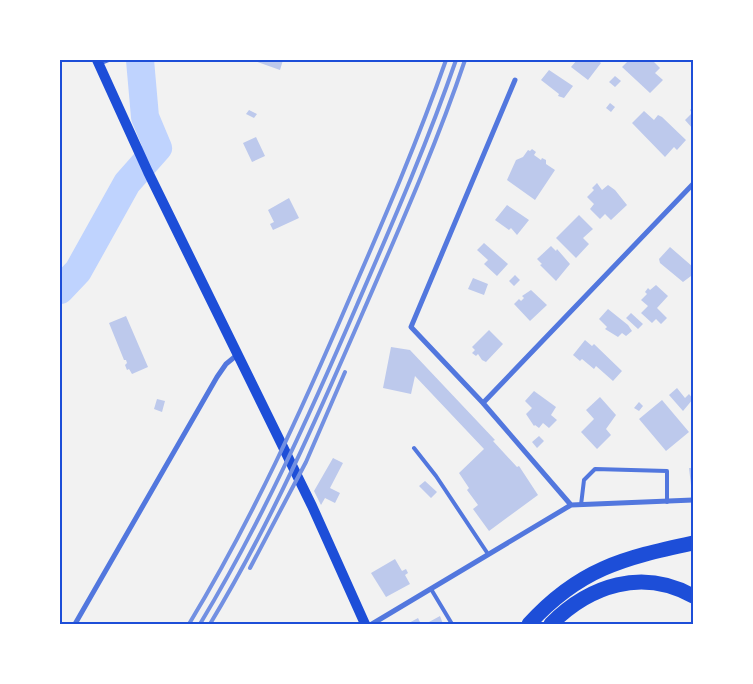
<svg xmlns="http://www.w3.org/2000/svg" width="753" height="684" viewBox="0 0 753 684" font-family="Arial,sans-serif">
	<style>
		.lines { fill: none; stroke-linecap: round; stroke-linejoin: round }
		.river { stroke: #bfd3fe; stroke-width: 28 }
		.building { fill: #bdc9ec }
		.service { stroke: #5277de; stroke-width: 4 }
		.minor { stroke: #5277de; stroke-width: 5 }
		.secondary { stroke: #1d4ed8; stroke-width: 10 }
		.motorway { stroke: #1d4ed8; stroke-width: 15 }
		.rail { stroke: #7290e2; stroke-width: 4 }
		.neatline { fill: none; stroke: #1d4ed8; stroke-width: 2 }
	</style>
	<rect width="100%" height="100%" fill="#f2f2f2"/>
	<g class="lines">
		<path class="river" d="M60 290 78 271 127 183 158 148 145 117 140 60"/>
	</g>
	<path class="building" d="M252 60H283L280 70Z
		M577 60H597L601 63 588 80 571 67Z
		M629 60H652L660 68 655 73 663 80 650 93 622 67Z
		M549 70 573 86 564 98 558 96 559 94 541 80Z
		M615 76 621 81 615 87 609 82Z
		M610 103 615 107 611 112 606 108Z
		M693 107V129L685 120 692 113 690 110Z
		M249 110 257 114 254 118 246 114Z
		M644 111 654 120 658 115 662 117 686 140 677 150 674 147 665 157 632 123Z
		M256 137 265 156 252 162 243 143Z
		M532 149 536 152 534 155 541 160 542 158 546 160V164L555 170 535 200 507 180 516 160 523 157 528 150 530 151Z
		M597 183 602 190 608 185 615 190 627 205 611 220 605 214 600 219 590 209 594 204 587 197 594 190 592 188Z
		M289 198 299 218 273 230 270 224 274 222 268 210Z
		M507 205 529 220 517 235 511 228 509 230 495 220Z
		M579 215 593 229 583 238 589 244 576 258 556 238Z
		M484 243 508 264 497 276 484 264 488 260 477 250Z
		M551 246 556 251 557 249 570 264 556 281 540 265 542 264 537 259Z
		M670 247 693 267V279L691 276 683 282 660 263 659 259Z
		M515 275 520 280 514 286 509 281Z
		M473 278 488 284 484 295 468 289Z
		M656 285 668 296 657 308 667 318 661 324 656 319 652 323 641 313 648 306 641 300 647 294 645 292 648 288 650 290Z
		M531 290 547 305 530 321 514 304 519 299 521 301 524 298 522 296Z
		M608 309 628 325 632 331 626 336 622 333 618 337 605 329 607 327 599 319Z
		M631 313 643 324 638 329 626 318Z
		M126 316 148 367 132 374 129 369 127 370 125 365 127 363 126 360H124L109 323Z
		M489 330 503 344 486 362 482 360 478 354 476 356 472 353 475 350 472 347Z
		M585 340 592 346 594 344 622 371 613 381 596 366 594 369 582 359 580 361 573 355Z
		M391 347 410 350 495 440 493 441 517 467 519 466 538 495 489 531 473 509 478 505 467 490 469 488 459 473 484 449 415 376 411 394 383 388Z
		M677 388 685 398 689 394 693 399 683 411 669 395Z
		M534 391 556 407 551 415 557 420 549 428 543 423 539 428 535 425 534 426 526 414 532 408 525 401Z
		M600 397 616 415 606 429 611 435 597 449 581 432 594 419 586 410Z
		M157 399 165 401 162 412 154 409Z
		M662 400 689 432 666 451 639 419Z
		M639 402 643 406 639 411 634 408Z
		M539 436 544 441 537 448 532 442Z
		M333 458 343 463 330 488 340 493 335 503 325 498 321 505 314 491Z
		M689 468H693V485H691Z
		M425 481 437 492 431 498 419 486Z
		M395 559 402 571 406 569 408 573 405 575 410 584 386 597 371 573Z
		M440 616 443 624H429V622Z
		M418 618 421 624H407Z"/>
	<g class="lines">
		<path class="service" d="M99 64 109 60
			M414 448 436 476 488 554
			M581 505 584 480 595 469 667 471V502
			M431 589 452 624"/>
		<path class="minor" d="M515 80 411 327 483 403 571 505
			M483 403 693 184
			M75 624 217 377 226 364 237 355
			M372 624 571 505 693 500"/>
		<path class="secondary" d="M97 60 148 172 312 506 365 624"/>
		<path class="motorway" d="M529 624C579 569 623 558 693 543
			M551 624C590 585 642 568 693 596"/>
		<path class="rail" d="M250 568 306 462 345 372
			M189 624C252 520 303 407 351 295 385 217 418 140 446 60
			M200 624C261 523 310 414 357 305 392 224 427 144 456 60
			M210 624C270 525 317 418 363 312 399 229 436 146 465 60"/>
	</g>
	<rect width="753" height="684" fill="none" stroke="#ffffff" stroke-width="122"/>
	<rect x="61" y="61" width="631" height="562" class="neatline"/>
</svg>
